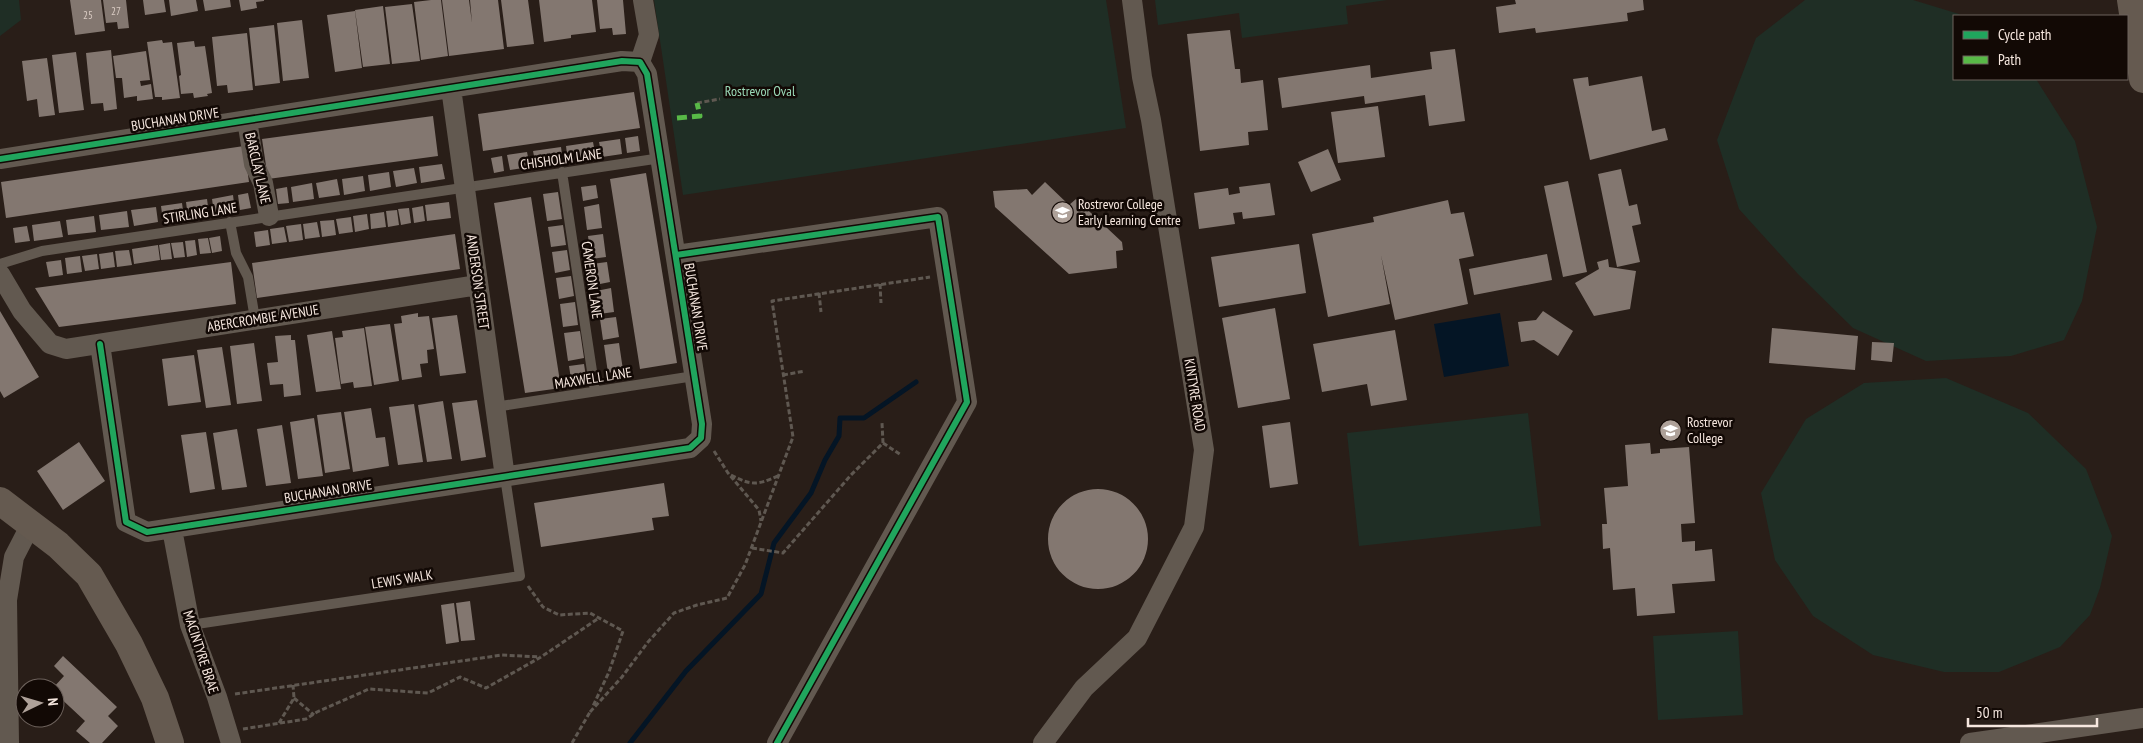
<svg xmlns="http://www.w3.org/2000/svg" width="2143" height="743" viewBox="0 0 2143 743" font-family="'PT Sans Narrow',sans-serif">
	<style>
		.green { fill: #1f2e25 }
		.water { fill: #041525 }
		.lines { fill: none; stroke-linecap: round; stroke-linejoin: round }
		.stream { stroke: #041525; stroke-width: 5 }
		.building { fill: #837770 }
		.path { stroke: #5f5851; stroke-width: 3; stroke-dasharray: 5 2.5; stroke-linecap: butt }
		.service { stroke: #625950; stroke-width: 10 }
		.minor { stroke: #625950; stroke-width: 20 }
		.secondary { stroke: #655a50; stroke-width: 28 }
		.quiet { stroke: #58b947; stroke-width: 5; stroke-dasharray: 10 5; stroke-linecap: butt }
		.cycleway-casing { stroke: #120905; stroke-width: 9 }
		.cycleway { stroke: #20a55d; stroke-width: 6 }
		.labels { text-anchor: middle; stroke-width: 5; stroke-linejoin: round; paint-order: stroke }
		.number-label { font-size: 11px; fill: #d9cbc3 }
		.park-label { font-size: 14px; fill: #9bdab8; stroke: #120905 }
		.street-label { font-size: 14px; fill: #f6e7df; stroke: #120905 }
		.poi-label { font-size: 14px; fill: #f6e7df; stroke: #120905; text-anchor: start }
	</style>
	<rect width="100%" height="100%" fill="#291e18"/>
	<path class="green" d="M0 0H19L21 20 0 36Z
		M654 0H1106L1126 128 683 195Z
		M1155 0H1387L1346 6 1348 24 1242 38 1239 13 1158 25Z
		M1805 0H1913L1959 14 1962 16H1954V79H2036L2075 141 2097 227 2082 301 2064 340 2011 356 1926 361 1853 328 1798 274 1739 209 1717 140 1756 38Z
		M1946 378 2028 413 2086 469 2112 536 2100 588 2090 615 2060 647 1999 672H1944L1873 655 1813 616 1775 560 1761 493 1806 419 1864 383Z
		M1528 413 1541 526 1359 546 1347 433Z
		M1738 631 1743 715 1658 720 1653 636Z"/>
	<path class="water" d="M1500 313 1509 366 1444 377 1434 324Z"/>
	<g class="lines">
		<path class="stream" d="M630 743 686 671 761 594 774 543 811 493 825 460 839 436 840 418H864L916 382"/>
	</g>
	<path class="building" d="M70 0H101L105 31 75 35Z
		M103 0H126L129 28 118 29 117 22 106 23Z
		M143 0H164L166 12 145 15Z
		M169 0H196L198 11 171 16Z
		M203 0H230L231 7 205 11Z
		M239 0H264V1L256 2 257 8 241 11Z
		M431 0H441L448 56 421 60 414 2Z
		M442 0H469L472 23 470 0H498L504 49 449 56Z
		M501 0H528L534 44 507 47Z
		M539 0H592L596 32 571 35V38L544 42Z
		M597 0H623L626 34 613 35 612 28 600 29Z
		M1515 0H1643L1644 10 1627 13 1628 21 1536 33 1535 28 1499 33 1496 7 1516 4Z
		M412 4 420 61 392 64 385 7Z
		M383 6 390 64 363 67 355 10Z
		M355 11 362 68 335 72 327 15Z
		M302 20 309 78 283 81 277 23Z
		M274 25 280 83 255 86 249 28Z
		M1230 30 1235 69H1240L1241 83 1263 80 1268 130 1248 132 1249 145 1200 151 1187 34Z
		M247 33 253 90 228 93 227 85 217 86 212 37Z
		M162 40 163 43 172 42 180 98 162 100V97H155L147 42Z
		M194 41 195 47 205 46 212 93 207 94 208 96 194 98 193 93 181 94 179 76 181 75 177 43Z
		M1455 49 1465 121 1429 126 1425 95 1365 104 1364 96 1282 108 1278 78 1370 65 1371 78 1432 69 1430 52Z
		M111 50 117 109 104 111 103 103 91 104 86 53Z
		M146 51 150 80 140 81 141 86 151 84 153 99 137 101V96L124 98 122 78H116L113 56Z
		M76 52 84 110 59 113 52 55Z
		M47 58 55 115 39 117 37 99 27 101 22 61Z
		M1642 76 1652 131 1665 128 1668 140 1590 160 1573 79 1588 77 1589 86Z
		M634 92 640 128 483 151 478 114Z
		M1378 106 1385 157 1338 163 1331 112Z
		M433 116 438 156 268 179 262 139Z
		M638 136 640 151 627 153 625 138Z
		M620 139 622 154 602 157 599 142Z
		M593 142 596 158 568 162 566 146Z
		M244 146 249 182 6 218 1 182Z
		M561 147 563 162 536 166 533 151Z
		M1328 149 1341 180 1311 192 1298 162Z
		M527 152 530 167 510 170 507 155Z
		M502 156 504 171 494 173 491 158Z
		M442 164 445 179 421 183 419 167Z
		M414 168 417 183 396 187 393 171Z
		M1621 169 1629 206 1637 204 1641 224 1632 226 1640 262 1617 267 1598 174Z
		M389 172 391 187 370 191 368 175Z
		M646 173 677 363 640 369 610 179Z
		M363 176 365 191 344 195 342 179Z
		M337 179 340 195 319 198 316 183Z
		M1568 181 1587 272 1563 277 1544 186Z
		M1045 182 1069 205 1076 199 1122 242 1123 250 1116 251 1117 268 1069 274 995 207 993 191 1027 189 1032 195Z
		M312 183 314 199 293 202 291 187Z
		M1270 183 1275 215 1243 219 1242 212 1233 213 1235 224 1199 229 1194 193 1228 188 1229 195 1240 193 1239 187Z
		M596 185 598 198 583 201 581 187Z
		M287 187 289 203 278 204 276 189Z
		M558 192 562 219 547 221 543 194Z
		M248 193 251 208 240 210 238 195Z
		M233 195 235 211 214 214 212 199Z
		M531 197 561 388 525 393 494 203Z
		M207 199 209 214 188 217 186 202Z
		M1448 200 1451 214 1464 212 1474 256 1459 259 1468 304 1395 320 1381 255 1390 304 1328 317 1312 234 1374 222 1373 217Z
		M449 202 451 218 427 221 425 205Z
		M182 203 184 218 163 221 161 206Z
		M599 204 602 228 587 230 584 207Z
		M423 206 425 221 414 223 412 208Z
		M156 207 158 222 134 226 131 210Z
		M409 208 411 223 401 225 398 209Z
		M397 210 399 225 388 227 386 211Z
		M127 211 129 227 101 230 99 215Z
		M384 212 386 227 371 229 370 214Z
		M367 214 369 229 355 232 353 216Z
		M94 216 96 232 68 235 66 220Z
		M351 217 353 232 339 234 336 219Z
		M334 220 336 235 322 237 320 221Z
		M60 221 63 237 34 241 32 225Z
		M317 222 320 237 305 239 303 224Z
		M301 224 303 240 289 242 286 226Z
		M563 225 566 245 551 247 548 227Z
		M27 226 30 241 15 243 13 228Z
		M284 227 287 242 272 244 270 229Z
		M268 230 270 245 256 247 254 232Z
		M455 234 460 269 257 298 252 263Z
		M603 234 606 257 591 259 588 236Z
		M220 236 222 251 212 253 209 238Z
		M208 238 211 253 200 254 198 239Z
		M195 240 197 255 187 257 185 241Z
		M183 242 185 257 174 258 171 243Z
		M170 243 172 259 161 260 159 245Z
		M1299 244 1306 293 1219 307 1211 257Z
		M158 245 160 260 134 264 132 249Z
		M129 250 132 265 117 267 115 251Z
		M567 250 570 270 555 273 552 252Z
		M113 252 115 267 101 269 99 254Z
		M97 254 99 269 85 271 82 256Z
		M1547 254 1552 280 1474 295 1469 269Z
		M80 256 82 272 67 274 65 258Z
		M1608 259 1609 267 1636 271 1630 309 1594 316 1575 283 1599 269 1597 262Z
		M61 260 63 275 49 277 46 262Z
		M231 262 236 304 59 327 35 288Z
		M607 262 610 282 595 285 592 264Z
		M571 276 574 296 559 299 556 278Z
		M611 288 614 312 599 314 596 291Z
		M575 302 578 325 563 327 560 304Z
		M1275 308 1290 399 1238 408 1222 318Z
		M0 311 39 377 4 398 0 391Z
		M1543 311 1573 331 1558 356 1534 340 1521 342 1518 322 1536 320Z
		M418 313V317L429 316 434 349 427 350 428 363 420 364 422 377 402 380 394 324 402 323 401 316Z
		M457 315 466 373 440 376 432 318Z
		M616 317 619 337 603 340 600 319Z
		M390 324 399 381 374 385 365 327Z
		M364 328 372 386 354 388 353 382 341 384 335 338 343 337 342 331Z
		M1772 328 1858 336 1855 370 1769 363Z
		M1395 330 1407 400 1371 406 1367 384 1322 392 1313 344Z
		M332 331 341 389 316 392 307 335Z
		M580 331 584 358 568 361 564 333Z
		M291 335V340H295L301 395 284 397 283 384 270 385 267 363 278 362 275 336Z
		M1872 342 1894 343 1892 362 1871 360Z
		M254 343 262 401 237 404 230 346Z
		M619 343 623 370 608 373 604 345Z
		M222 347 231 405 206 408 197 350Z
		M194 355 201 402 168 406 162 359Z
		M584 364 586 377 571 379 569 366Z
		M477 400 486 457 461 461 452 403Z
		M443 401 452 459 427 462 418 405Z
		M414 404 423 462 398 465 389 407Z
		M371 408 376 438 385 437 389 466 353 472 344 412Z
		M341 412 350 469 325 473 317 415Z
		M314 418 323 476 298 479 290 422Z
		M1290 422 1298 484 1270 488 1262 426Z
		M282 425 291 483 266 486 257 429Z
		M237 429 247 487 222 490 213 433Z
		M206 432 215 489 190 493 181 435Z
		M79 442 105 481 63 510 37 471Z
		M1650 443 1651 454 1660 453V449L1689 447 1695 523 1681 524 1682 542 1695 541V551L1712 549 1715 581 1672 584 1675 613 1637 616 1635 588 1613 590 1610 548 1603 549 1602 524H1607L1604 488 1628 486 1625 445Z
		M664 483 669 516 652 518 654 530 541 547 534 503Z
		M1048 539a50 50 0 1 1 100 0a50 50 0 1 1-100 0Z
		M470 601 475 640 461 641 456 603Z
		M454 603 459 642 446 644 441 605Z
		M63 656 117 707 108 716 118 726 102 743H90L76 731 85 721 55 693V688H53L64 676 54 666Z"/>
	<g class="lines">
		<path class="path" d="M697 103 720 99
			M880 284 881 303
			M819 293 821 312
			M783 375 805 371
			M883 443 901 455
			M714 451 728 473 759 510 761 521
			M731 475C752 486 757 485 778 476
			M752 548 783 553 851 475 883 443 882 423
			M528 586 543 607 559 615 590 613 623 631 609 672 593 706
			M235 694 502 655 540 657
			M294 698 314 715
			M590 712 622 677 648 642 674 613 697 605 727 598 745 565 793 437 772 301 930 277
			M279 723 294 698 293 685
			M243 729 306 719 317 712 369 689 428 693 460 677 486 688 541 657 599 618
			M572 743 590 712"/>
		<path class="service" d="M562 172 595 391
			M230 222 236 253 248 277 255 319
			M0 264 42 251 661 158
			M495 407 694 376
			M190 625 520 576 505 477"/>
		<path class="minor" d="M640 62 649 35 643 0
			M451 88 505 477
			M247 120 254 164 263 183 269 216
			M0 159 622 61 640 62 647 74 702 424 701 438 690 448 147 532 126 522 100 344
			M676 255 938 217 967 402 777 743
			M0 274 22 311 50 344 66 349 478 285
			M172 529 190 625 217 697 231 743
			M9 743 7 600 14 557 31 524
			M1043 743 1084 688 1137 638 1194 527 1204 450 1151 120 1142 77 1132 0
			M1970 743 2143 718"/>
		<path class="secondary" d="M2131 0 2143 79
			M0 501 58 545 89 575 129 644 155 698 170 743"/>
		<path class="quiet" d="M677 118 700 116 697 103"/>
		<defs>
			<path id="cycleway" d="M0 159 622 61 640 62 647 74 702 424 701 438 690 448 147 532 126 522 100 344
				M676 255 938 217 967 402 777 743"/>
		</defs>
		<use href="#cycleway" class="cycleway-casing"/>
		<use href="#cycleway" class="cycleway"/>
	</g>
	<defs>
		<symbol id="school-disc" viewBox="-11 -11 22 22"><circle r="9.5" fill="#aea199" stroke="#120905"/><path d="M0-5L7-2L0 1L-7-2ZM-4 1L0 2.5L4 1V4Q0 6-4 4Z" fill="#fff"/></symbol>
	</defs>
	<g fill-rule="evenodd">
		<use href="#school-disc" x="1050" y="200" width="25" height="25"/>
		<use href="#school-disc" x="1658" y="418" width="25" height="25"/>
	</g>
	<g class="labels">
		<g class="number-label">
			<text x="116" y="15">27</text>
			<text x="88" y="19">25</text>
		</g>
		<g class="park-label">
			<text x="760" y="96">Rostrevor Oval</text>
		</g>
		<g class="street-label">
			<text transform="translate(175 119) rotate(-9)" y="5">BUCHANAN DRIVE</text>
			<text transform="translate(561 159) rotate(-8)" y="5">CHISHOLM LANE</text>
			<text transform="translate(258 168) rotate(77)" y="5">BARCLAY LANE</text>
			<text transform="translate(200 213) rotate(-9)" y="5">STIRLING LANE</text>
			<text transform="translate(592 280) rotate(82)" y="5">CAMERON LANE</text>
			<text transform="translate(478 282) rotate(82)" y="5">ANDERSON STREET</text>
			<text transform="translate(696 307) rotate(81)" y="5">BUCHANAN DRIVE</text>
			<text transform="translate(263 318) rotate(-9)" y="5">ABERCROMBIE AVENUE</text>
			<text transform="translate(593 378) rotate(-9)" y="5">MAXWELL LANE</text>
			<text transform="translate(1195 395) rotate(81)" y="5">KINTYRE ROAD</text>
			<text transform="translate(328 491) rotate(-9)" y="5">BUCHANAN DRIVE</text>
			<text transform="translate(402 579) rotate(-9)" y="5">LEWIS WALK</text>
			<text transform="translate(201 652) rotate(72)" y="5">MACINTYRE BRAE</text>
		</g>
		<g class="poi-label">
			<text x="1078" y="209">Rostrevor College<tspan x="1078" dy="16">Early Learning Centre</tspan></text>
			<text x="1687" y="427">Rostrevor<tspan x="1687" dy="16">College</tspan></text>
		</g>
	</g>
	<rect x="1953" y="15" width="175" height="65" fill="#120905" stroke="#6d625c"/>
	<rect x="1963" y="31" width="25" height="8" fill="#20a55d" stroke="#6d625c"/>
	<text x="1998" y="40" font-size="15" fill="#f6e7df">Cycle path</text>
	<rect x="1963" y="56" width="25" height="8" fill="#58b947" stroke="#6d625c"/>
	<text x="1998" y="65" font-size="15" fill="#f6e7df">Path</text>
	<g transform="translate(40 703) rotate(85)"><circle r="24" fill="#120905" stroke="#6d625c"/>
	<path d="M0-4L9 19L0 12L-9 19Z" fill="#aea199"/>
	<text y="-8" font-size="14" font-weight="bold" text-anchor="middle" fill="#f6e7df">N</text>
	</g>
	<path d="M1968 718v8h129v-8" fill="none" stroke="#f6e7df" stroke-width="2.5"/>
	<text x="1976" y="718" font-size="15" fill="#f6e7df" stroke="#120905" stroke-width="4" paint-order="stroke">50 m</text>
</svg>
